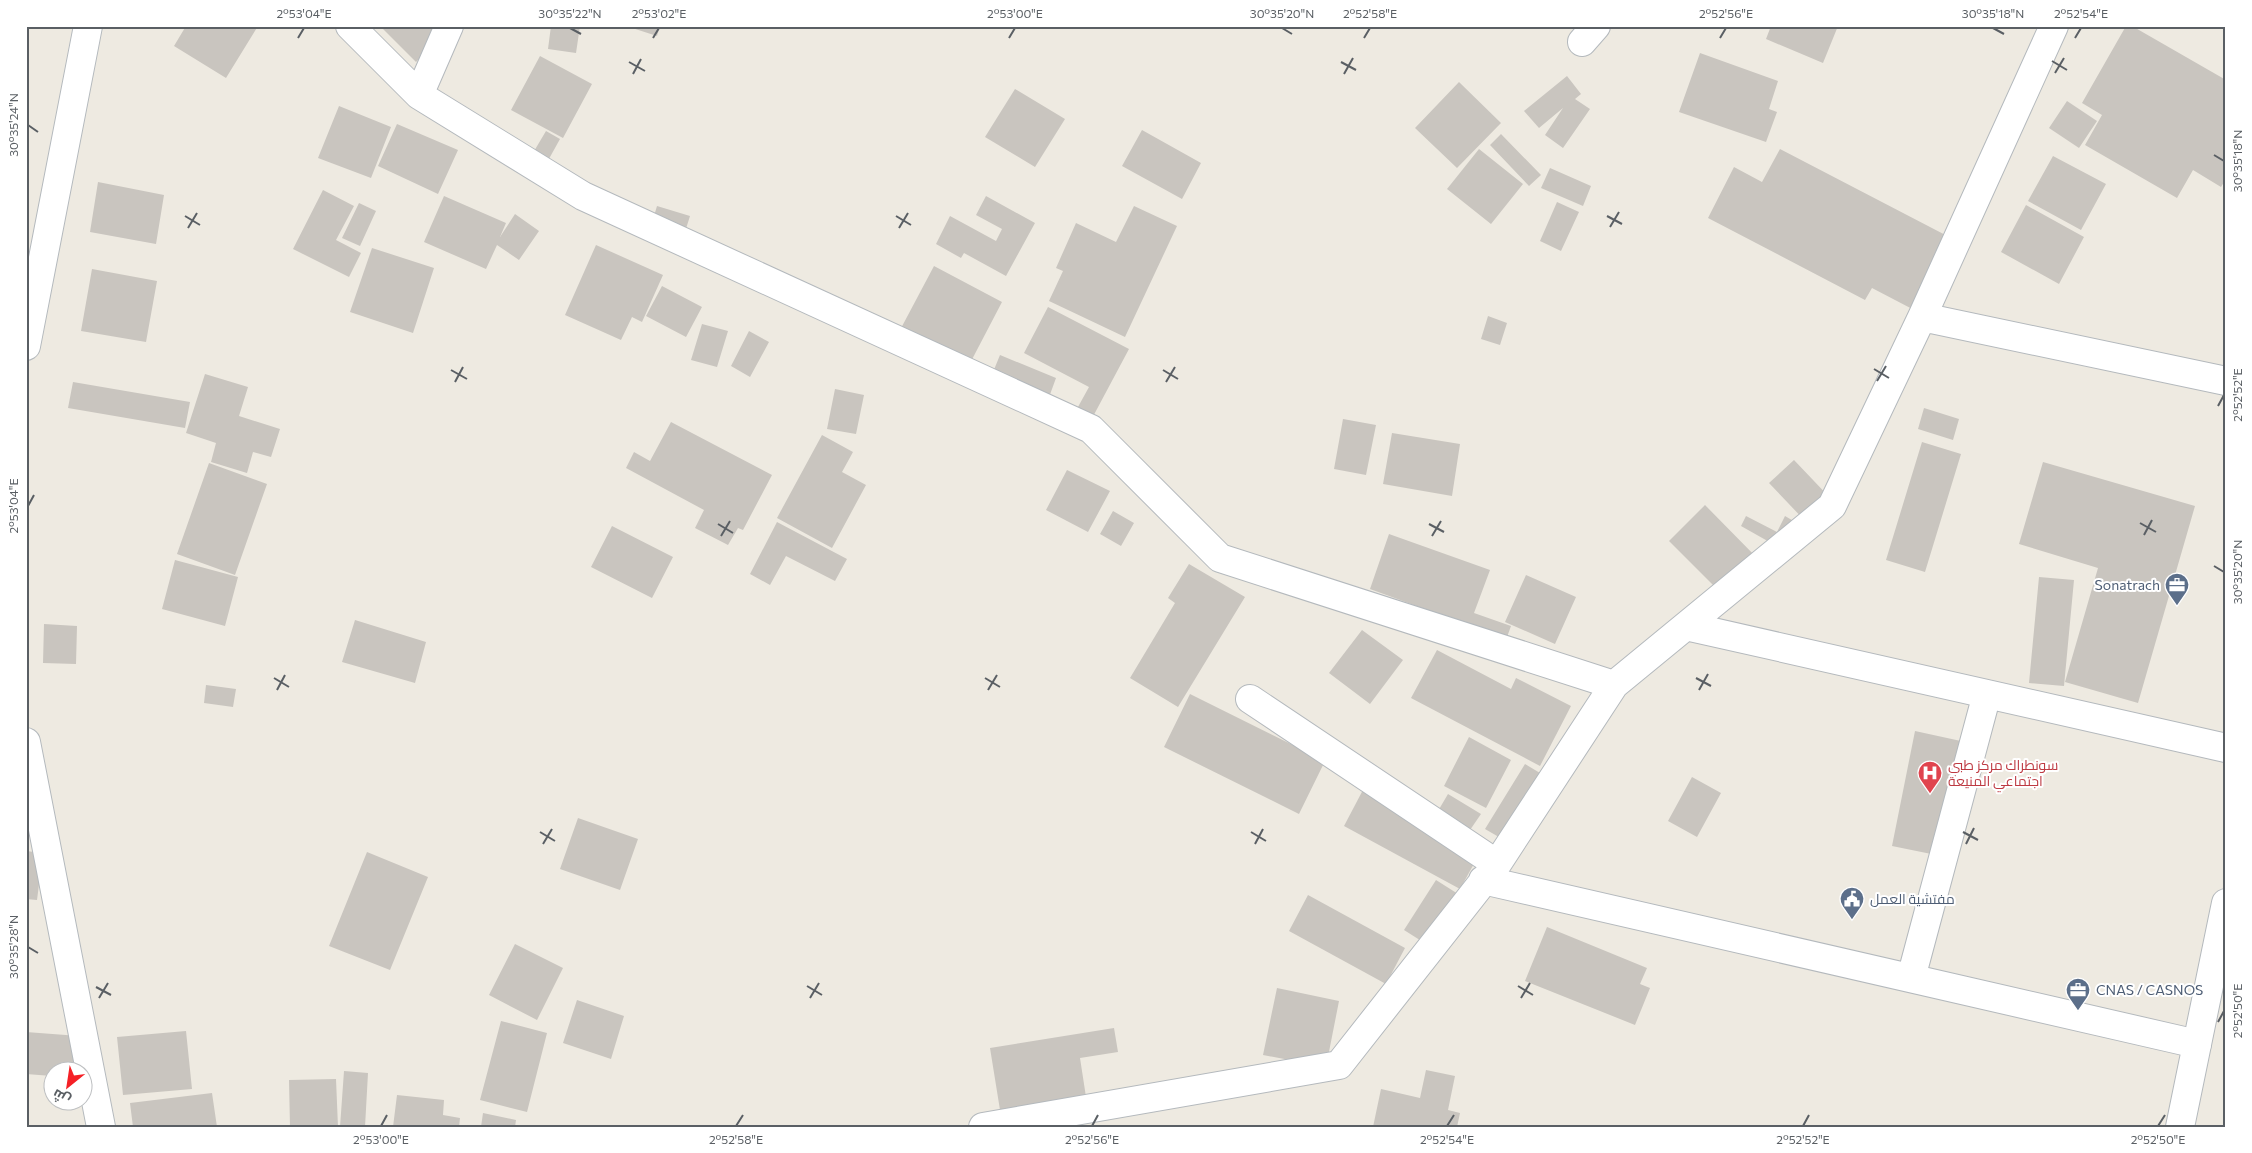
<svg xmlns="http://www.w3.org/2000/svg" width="2252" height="1153" viewBox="0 0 2252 1153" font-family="Commissioner,Cairo,sans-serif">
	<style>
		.building { fill: #c9c5bf }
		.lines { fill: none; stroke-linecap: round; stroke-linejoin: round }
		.minor-casing { stroke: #b4b9bd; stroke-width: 30 }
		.tertiary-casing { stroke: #b4b9bd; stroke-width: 30 }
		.minor { stroke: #fff; stroke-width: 28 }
		.tertiary { stroke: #fff; stroke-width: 28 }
		.ticks { fill: none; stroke: #5a5f64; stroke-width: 2 }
		.labels { text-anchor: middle; stroke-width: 4; stroke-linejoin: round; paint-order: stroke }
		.service-label { font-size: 14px; fill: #4e5e75; stroke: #fff; text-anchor: start }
		.health-label { font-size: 14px; fill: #be3a42; stroke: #fff; text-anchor: start }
		.neatline { fill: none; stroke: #5a5f64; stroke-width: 2 }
		.ticks-label { font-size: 12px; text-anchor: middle; fill: #5a5f64 }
	</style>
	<rect width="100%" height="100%" fill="#eeeae1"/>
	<path class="building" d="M186 26H258L226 78 174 46Z
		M380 26H451L416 62Z
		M551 26H580L576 53 548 49Z
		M626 26H660L657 36Z
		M1771 26H1838L1823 63 1766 39Z
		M2126 26H2132L2226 80V179L2221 187 2193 170 2177 198 2085 145 2102 115 2082 103Z
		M1700 53 1778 81 1769 109 1777 112 1766 142 1679 112Z
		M540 56 592 84 563 138 511 110Z
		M1567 76 1581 94 1575 99 1590 109 1563 148 1545 135 1563 108 1539 128 1524 111Z
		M1459 82 1501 123 1457 168 1415 128Z
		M1015 89 1065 119 1035 167 985 137Z
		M2067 101 2097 121 2079 148 2049 128Z
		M339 106 391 127 371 178 318 158Z
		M397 124 458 150 438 194 378 166Z
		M1142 130 1201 163 1182 199 1122 166Z
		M546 131 560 139 545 166 530 158Z
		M1501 134 1541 175 1529 186 1490 145Z
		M1479 149 1523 184 1491 224 1447 189Z
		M1780 149 1955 240 1918 312 1872 288 1865 300 1708 218 1734 167 1762 182Z
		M2053 156 2106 184 2081 230 2028 201Z
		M1550 168 1591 186 1583 206 1541 188Z
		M98 182 164 195 156 244 90 232Z
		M323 190 354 206 336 240 361 253 349 277 293 249Z
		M444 196 506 223 500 237 515 214 539 231 519 260 497 245 486 269 424 242Z
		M986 196 1035 223 1006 276 964 253 961 258 936 244 950 216 996 241 1002 229 976 215Z
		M1557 202 1579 212 1561 251 1540 241Z
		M359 203 376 211 360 246 342 238Z
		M2026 205 2084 237 2059 284 2001 252Z
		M657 206 690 216 684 235 651 226Z
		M1134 206 1177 226 1125 337 1049 301 1063 271 1056 268 1076 223 1116 242Z
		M596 245 663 275 642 322 632 317 621 340 565 315Z
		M372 248 434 268 413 333 350 312Z
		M934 266 1002 302 967 369 899 332Z
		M92 269 157 281 146 342 81 331Z
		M662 286 702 307 686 337 646 316Z
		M1048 307 1129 349 1089 424 1073 416 1089 387 1024 353Z
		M1488 316 1507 323 1500 345 1481 339Z
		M702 324 728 331 717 367 691 360Z
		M749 331 769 342 750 377 731 366Z
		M1000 355 1056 378 1048 400 991 377Z
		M205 374 248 387 239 416 280 429 271 457 253 452 247 473 211 462 216 443 186 433Z
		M73 382 190 402 185 428 68 408Z
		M835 389 864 395 856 434 827 429Z
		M1924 408 1959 419 1953 440 1918 429Z
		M1343 419 1376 425 1366 475 1334 469Z
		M671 422 772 475 743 530 738 528 728 545 695 528 704 510 626 468 634 452 650 461Z
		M1392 433 1460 444 1452 496 1383 484Z
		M822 435 853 452 842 472 866 485 832 548 777 518Z
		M1922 442 1961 454 1925 572 1886 560Z
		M1794 460 1833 501 1808 524 1769 483Z
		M2043 462 2195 506 2138 703 2065 682 2098 568 2019 544Z
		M209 463 267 484 235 575 177 554Z
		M1067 470 1110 491 1088 532 1046 510Z
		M1705 505 1763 564 1727 599 1669 541Z
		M1113 511 1134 523 1121 546 1100 534Z
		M1746 516 1777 532 1785 516 1802 526 1787 552 1741 526Z
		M777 522 847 559 835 581 786 556 770 585 750 574Z
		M612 526 673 557 652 598 591 567Z
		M1389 534 1490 570 1474 613 1511 626 1502 651 1417 620 1422 608 1370 589Z
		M175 560 238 577 225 626 162 609Z
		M1189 564 1245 597 1178 707 1130 678 1175 603 1168 598Z
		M1526 575 1576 597 1555 644 1505 622Z
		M2039 577 2074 580 2064 686 2029 683Z
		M355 620 426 642 415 683 342 662Z
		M44 624 77 626 76 664 43 663Z
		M1362 630 1403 660 1370 704 1329 673Z
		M1437 650 1511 689 1516 678 1571 706 1540 766 1411 698Z
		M206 685 236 689 233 707 204 703Z
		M1190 694 1325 761 1299 814 1164 747Z
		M1915 731 1970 743 1946 857 1892 846Z
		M1469 737 1511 760 1486 808 1444 786Z
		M1525 764 1545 776 1504 840 1485 829Z
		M1692 777 1721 793 1697 837 1668 821Z
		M1364 788 1481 851 1460 889 1344 826Z
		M1448 794 1481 814 1470 830 1438 811Z
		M578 818 638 839 620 890 560 869Z
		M26 851 43 853 37 900 26 899Z
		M367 852 428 877 390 970 329 946Z
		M1436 880 1466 899 1434 949 1404 930Z
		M1308 895 1405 948 1386 984 1289 931Z
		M1547 927 1647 968 1640 984 1650 988 1635 1025 1525 981Z
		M515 944 563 968 537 1020 489 995Z
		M1277 988 1339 1001 1326 1067 1263 1055Z
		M577 1000 624 1016 611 1059 563 1043Z
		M501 1021 547 1033 527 1112 480 1100Z
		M1114 1028 1118 1052 1080 1058 1086 1097 1000 1110 990 1048Z
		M186 1031 192 1089 123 1095 117 1037Z
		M26 1032 79 1036 77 1070H52V1076L26 1074Z
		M1426 1070 1455 1076 1448 1110 1460 1113 1457 1127H1373L1381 1089 1420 1098Z
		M344 1071 368 1073 365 1127H340Z
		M336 1079 338 1127H290L289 1080Z
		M212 1093 217 1127H133L130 1103Z
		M397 1095 444 1100 443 1115 460 1118 459 1127H393Z
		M483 1113 516 1120 515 1127H481Z"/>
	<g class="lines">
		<defs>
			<path id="minor" d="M350 26 419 95 583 196 1091 429 1220 558 1614 685
				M1582 42 1596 26
				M419 95 449 26
				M1922 317 2226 381
				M26 346 88 26
				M1686 626 2226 748
				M1250 699 1497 864
				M26 742 101 1127
				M1483 880 2197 1044
				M1911 978 1987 694
				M983 1127 1339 1065 1497 864 1614 685 1832 506 1922 317 2054 26"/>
			<path id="tertiary" d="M2180 1127 2226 903"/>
		</defs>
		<use href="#minor" class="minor-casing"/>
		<use href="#tertiary" class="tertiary-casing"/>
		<use href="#minor" class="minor"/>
		<use href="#tertiary" class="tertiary"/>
	</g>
	<path class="ticks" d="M570 28 581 34M1282 28 1292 34M1993 28 2004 34M298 38 304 28M653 38 659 28M1009 38 1015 28M1364 38 1370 28M1720 38 1726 28M2075 38 2081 28M2052 61 2067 70M629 62 645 71M1341 62 1356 70M2055 73 2064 58M633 74 641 59M1344 74 1353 58M28 125 38 132M2214 155 2224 161M185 216 200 225M896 216 911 225M1607 216 1622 224M1610 227 1619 212M188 228 197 213M899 228 908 213M1874 369 1889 378M451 370 467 379M1163 370 1178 379M1877 381 1886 366M455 382 463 367M1166 382 1175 367M2218 406 2224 395M28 506 34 495M2140 523 2156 532M718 524 733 533M1429 524 1444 532M2144 535 2152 520M721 536 730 521M1432 536 1441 521M2214 566 2224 572M274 678 289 687M985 678 1000 687M1696 678 1711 686M277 690 285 675M988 690 997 675M1699 690 1708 674M540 832 555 841M1251 832 1266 841M1963 832 1978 840M543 844 552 829M1255 844 1263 829M1966 844 1974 828M28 947 38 953M807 986 822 995M1518 986 1533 995M96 987 111 995M99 998 108 983M810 998 819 983M1521 998 1530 983M2218 1022 2224 1011M381 1126 387 1115M736 1126 743 1115M1092 1126 1098 1115M1447 1126 1454 1115M1803 1126 1809 1115M2158 1126 2165 1115"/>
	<defs>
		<symbol id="office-pin" viewBox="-11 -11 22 30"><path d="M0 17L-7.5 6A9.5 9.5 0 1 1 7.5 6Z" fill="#5c6f8a" stroke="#fff"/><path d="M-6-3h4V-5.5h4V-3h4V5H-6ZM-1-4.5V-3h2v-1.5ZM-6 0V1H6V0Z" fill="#fff"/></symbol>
		<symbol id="hospital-pin" viewBox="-11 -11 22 30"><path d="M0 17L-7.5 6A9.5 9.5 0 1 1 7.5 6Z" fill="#e0444e" stroke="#fff"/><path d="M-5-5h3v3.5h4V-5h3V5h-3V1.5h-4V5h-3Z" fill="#fff"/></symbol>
		<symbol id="civic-pin" viewBox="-11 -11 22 30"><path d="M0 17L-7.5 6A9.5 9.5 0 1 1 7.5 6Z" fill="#5c6f8a" stroke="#fff"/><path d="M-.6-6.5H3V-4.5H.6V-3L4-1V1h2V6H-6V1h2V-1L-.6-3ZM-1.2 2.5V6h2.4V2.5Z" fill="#fff"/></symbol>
	</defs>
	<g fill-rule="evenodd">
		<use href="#office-pin" x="2163" y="571" width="28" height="38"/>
		<use href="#hospital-pin" x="1916" y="759" width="28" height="38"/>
		<use href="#civic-pin" x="1838" y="885" width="28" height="38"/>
		<use href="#office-pin" x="2064" y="976" width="28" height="38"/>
	</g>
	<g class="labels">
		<g class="service-label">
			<text x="2160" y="590" text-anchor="end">Sonatrach</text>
			<text x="1870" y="904">مفتشية العمل</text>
			<text x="2096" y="995">CNAS / CASNOS</text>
		</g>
		<g class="health-label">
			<text x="1948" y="770">سونطراك مركز طبي<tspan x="1948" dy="16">اجتماعي المنيعة</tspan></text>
		</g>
	</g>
	<rect width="2252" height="1153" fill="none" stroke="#ffffff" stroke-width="55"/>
	<g transform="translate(68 1086) rotate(210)"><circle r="24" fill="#ffffff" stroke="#bdbfc1"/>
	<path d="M0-4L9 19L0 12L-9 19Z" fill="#f52026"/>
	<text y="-8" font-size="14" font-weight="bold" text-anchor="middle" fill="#5a5f64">ش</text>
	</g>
	<rect x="28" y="28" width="2196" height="1098" class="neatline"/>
	<g class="ticks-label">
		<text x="304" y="18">2°53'04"E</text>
		<text x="570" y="18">30°35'22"N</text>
		<text x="659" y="18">2°53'02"E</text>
		<text x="1015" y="18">2°53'00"E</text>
		<text x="1282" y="18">30°35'20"N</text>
		<text x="1370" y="18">2°52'58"E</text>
		<text x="1726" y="18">2°52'56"E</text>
		<text x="1993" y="18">30°35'18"N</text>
		<text x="2081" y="18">2°52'54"E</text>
		<text transform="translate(14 125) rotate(-90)" y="4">30°35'24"N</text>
		<text transform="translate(2238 161) rotate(-90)" y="4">30°35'18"N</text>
		<text transform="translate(2238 395) rotate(-90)" y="4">2°52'52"E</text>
		<text transform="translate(14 506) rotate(-90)" y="4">2°53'04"E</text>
		<text transform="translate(2238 572) rotate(-90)" y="4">30°35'20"N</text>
		<text transform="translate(14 947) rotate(-90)" y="4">30°35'28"N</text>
		<text transform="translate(2238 1011) rotate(-90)" y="4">2°52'50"E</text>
		<text x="381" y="1144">2°53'00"E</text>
		<text x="736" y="1144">2°52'58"E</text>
		<text x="1092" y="1144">2°52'56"E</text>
		<text x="1447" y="1144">2°52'54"E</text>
		<text x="1803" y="1144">2°52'52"E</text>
		<text x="2158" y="1144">2°52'50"E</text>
	</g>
</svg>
